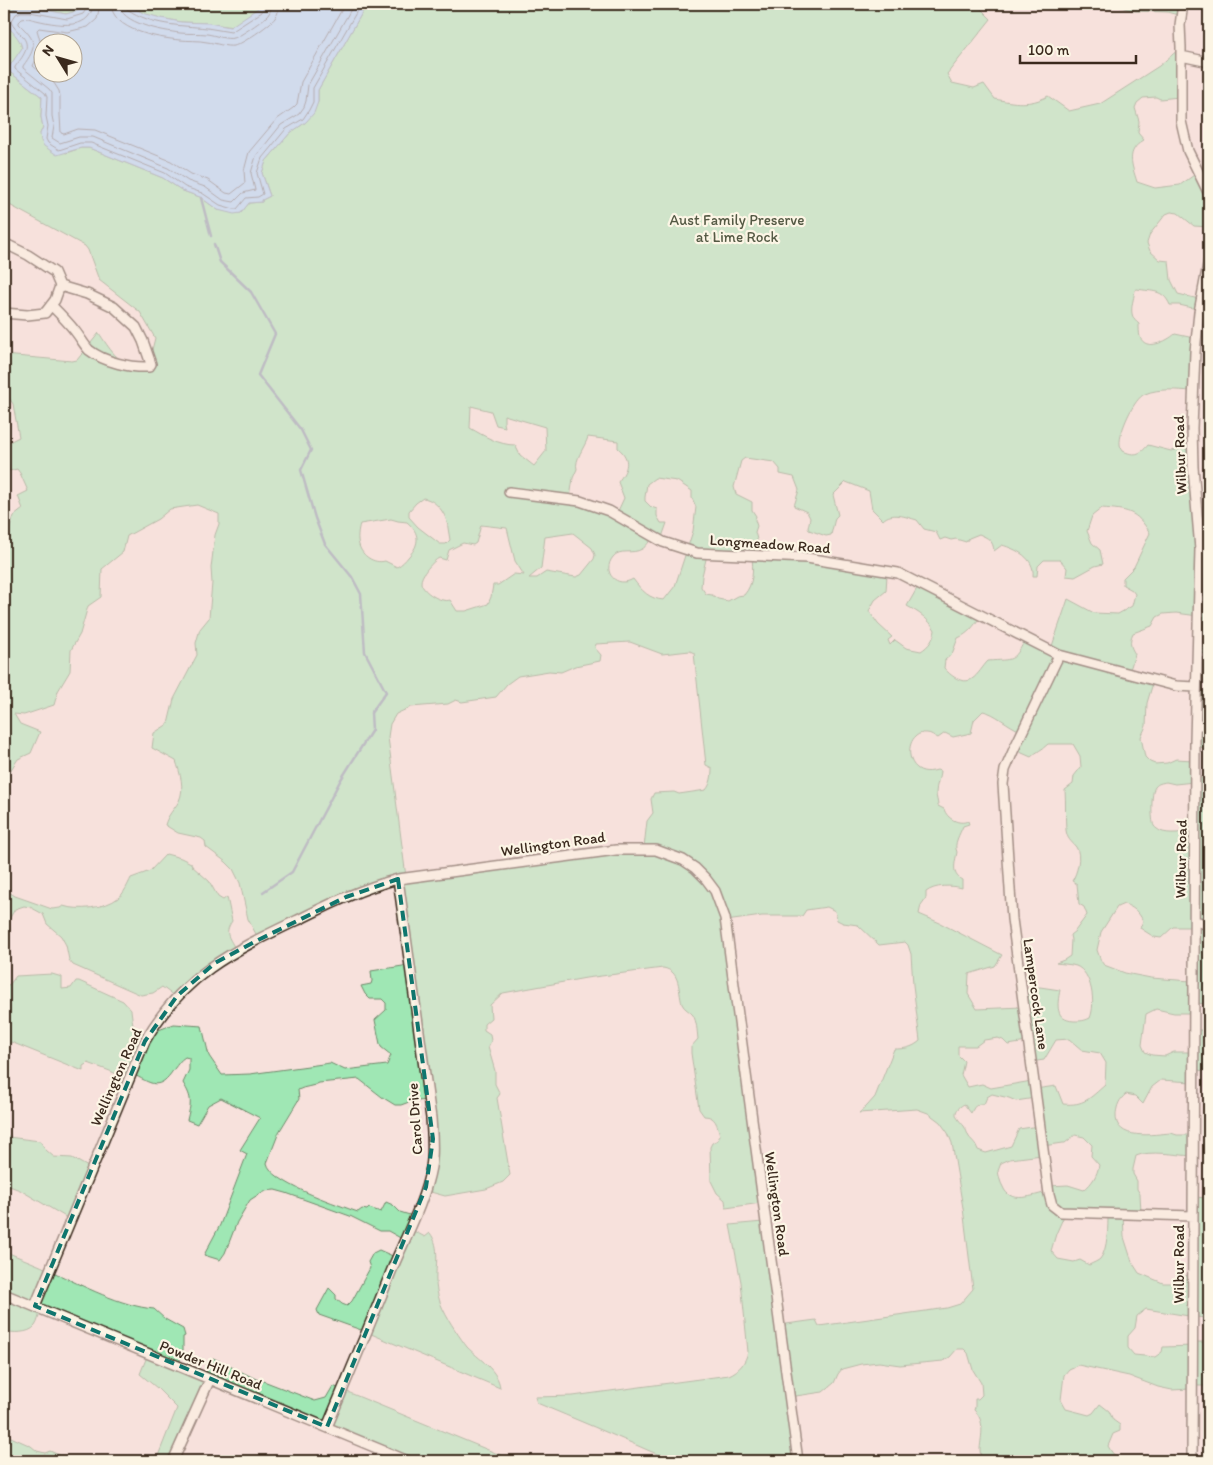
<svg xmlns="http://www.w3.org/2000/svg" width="1213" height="1465" viewBox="0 0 1213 1465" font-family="Itim,sans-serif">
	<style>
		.green { fill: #9fe7b4; stroke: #6d8869; fill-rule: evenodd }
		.water { fill: #a3d2ff; stroke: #798fa5; fill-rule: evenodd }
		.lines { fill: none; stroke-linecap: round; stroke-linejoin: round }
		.shore { stroke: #656d78; stroke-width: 1 }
		.stream { stroke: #798fa5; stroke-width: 2.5 }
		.minor-casing { stroke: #3b2a1e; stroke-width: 12 }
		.minor { stroke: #fcf5e5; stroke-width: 9 }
		.marked { fill: none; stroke: #0f766e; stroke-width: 4; stroke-dasharray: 10 6; stroke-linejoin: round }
		.labels { text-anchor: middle; stroke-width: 4.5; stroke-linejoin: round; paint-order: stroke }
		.park-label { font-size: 15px; fill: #545944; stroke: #fcf5e5 }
		.street-label { font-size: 15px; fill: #3b2a1e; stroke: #fcf5e5 }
	</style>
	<rect width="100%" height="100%" fill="#f7e1dc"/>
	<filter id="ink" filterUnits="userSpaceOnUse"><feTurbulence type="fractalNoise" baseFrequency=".02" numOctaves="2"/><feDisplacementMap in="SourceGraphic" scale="10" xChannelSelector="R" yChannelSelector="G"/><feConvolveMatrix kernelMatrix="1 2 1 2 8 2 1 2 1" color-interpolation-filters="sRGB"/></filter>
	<g filter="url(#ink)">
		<path class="green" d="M4 4H82L81 10 66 14 40 9 20 41 22 49 7 70 42 97 41 117 43 127 40 134 66 153 81 148H89L163 178 183 191 200 197 218 210 241 213 249 203 262 202V200L270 196 262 173 266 161 290 133 306 122 318 102V90L367 4H976L991 19 947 74 952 83 974 88 984 84 995 99C1014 103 1030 106 1048 96L1069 111 1100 104 1159 66 1179 49V97L1160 99 1156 97 1143 98 1137 103 1135 108 1139 121 1138 133 1144 140C1125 151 1132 165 1137 182L1155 188 1180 185 1197 173 1209 196V227L1194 226 1178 213 1171 212 1166 214 1150 234 1147 243 1150 251 1160 260 1169 261 1171 280 1178 294 1199 299 1197 309 1179 305H1170C1163 289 1153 292 1137 289L1135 290C1133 304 1127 315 1139 324 1139 328 1139 333 1140 337 1146 352 1167 341 1175 334L1194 338 1192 391C1177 390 1159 388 1145 394 1134 398 1119 432 1120 444 1120 447 1122 449 1123 451 1134 456 1140 455 1148 445L1171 451 1191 447 1198 524 1209 527V654L1199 653 1198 616 1176 613 1163 614 1157 617 1152 626 1133 633C1129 642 1130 646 1135 654L1128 676 1153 683 1147 703 1146 726 1141 737 1145 757 1150 762 1155 764 1167 763 1176 759 1193 760 1196 778H1209V1003L1195 1004 1191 1013H1174L1156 1009 1146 1014 1142 1045 1145 1052 1152 1055 1165 1056 1174 1052H1193L1194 1030H1209V1071L1194 1070 1192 1082 1161 1080 1152 1087 1143 1104 1135 1096 1126 1094C1119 1100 1117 1105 1116 1114 1114 1142 1155 1134 1171 1133L1177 1135H1192V1156C1177 1155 1149 1150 1136 1156L1133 1169V1174L1137 1181V1189L1140 1194 1141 1212 1123 1214 1124 1237 1132 1262 1139 1273 1163 1283H1177L1192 1271 1193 1197 1209 1198V1318L1195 1317 1146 1309 1137 1316 1135 1328 1128 1336V1348L1134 1355 1155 1357 1162 1352 1163 1347 1193 1346 1197 1342H1209V1386H1194L1190 1389 1172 1390 1158 1387 1129 1376 1078 1365 1069 1369 1064 1375 1061 1400 1066 1409 1089 1415 1093 1413 1100 1404 1109 1411 1113 1420 1120 1425V1431L1113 1434 1108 1446C1113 1455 1118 1461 1129 1457L1131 1461H982C981 1457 980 1453 980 1449 981 1435 986 1422 974 1410L975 1407V1399H978L982 1395 981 1383 973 1370 968 1353 964 1349H957L950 1357 943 1361 900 1365 879 1362 861 1364 842 1369 838 1374 834 1383 823 1392 789 1397 797 1461H678C671 1456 661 1456 652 1452 614 1435 575 1419 537 1403L535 1397 573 1396 729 1375C740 1370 745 1363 748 1352L741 1282 730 1225 763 1222 779 1325 816 1320 819 1326 947 1308 960 1304 973 1289 963 1208 952 1143 948 1133 940 1122 928 1113 917 1109 859 1113 867 1106 875 1097 894 1049C904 1049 912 1048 920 1041L913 985 911 954 908 945 905 942 879 945 858 925 843 923 837 920 835 911 827 907 806 910 802 916H762L726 921 761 1203 726 1208 725 1200 717 1193 711 1181 710 1147 712 1143 718 1140 720 1135C717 1125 716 1116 704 1116L699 1109 691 1053V1047L698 1039C697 1031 697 1022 693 1015 690 1011 684 1009 682 1004 678 990 681 971 663 968L586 978 503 993 490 1005 491 1018 484 1024V1030L490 1034 491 1041 488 1047 495 1071V1084L500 1094 497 1098 510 1175 503 1182 486 1189 445 1196 427 1191 431 1163 427 1100 409 1102 401 1105H395L382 1097 359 1079 319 1083C313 1087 305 1086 298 1090L299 1099 279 1132 267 1163C271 1183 334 1203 352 1210L358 1212 362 1209 367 1210 369 1208 381 1212 386 1202 393 1205 400 1212 413 1216 410 1229 425 1237 430 1233C441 1247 435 1266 436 1282 436 1290 440 1304 444 1311 448 1320 461 1339 467 1347 478 1358 499 1371 500 1388L364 1331 319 1315 317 1310 329 1288 336 1295V1299L342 1304 347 1306 352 1301 370 1268 368 1262 373 1253 379 1250 395 1257 404 1240 388 1231H380L350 1216 286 1193 275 1190 264 1191 250 1200 237 1222 225 1253 220 1260 204 1255 220 1225 247 1154 240 1150 260 1118 221 1098 208 1105 197 1124 187 1120C191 1103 193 1099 183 1083L189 1070V1058L185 1057C180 1060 178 1064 174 1069 159 1092 152 1084 131 1073L127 1079 110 1071 88 1063 83 1066V1071L11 1042 4 1050V987L10 984 16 976 52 974 62 977V989L71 988 76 981H79L123 1001 131 1010 133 1025 146 1035 174 1024 202 1026 209 1056 222 1075 250 1074 330 1063 345 1070 387 1065 391 1055 381 1047 380 1044 375 1020 386 1010V1003L382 999H370L365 994 361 986 371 984 372 981 371 971 409 965 397 880 258 938 248 919 240 883 233 869 226 862 206 847 205 841 201 838 178 833 165 825C168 814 174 810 179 801 185 788 180 773 176 761L152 748 154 733 168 724 174 699 197 655 196 643 200 629 209 618 212 583 211 568 215 535 219 524V514L197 505 170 509 158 519 127 536 123 552 102 569 101 597 88 606 80 634 71 650 70 671 58 691 54 705 24 715 14 714 20 724 40 732 31 753 18 759 6 777 4 789V544L14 516 23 509 18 496 28 491 20 473 17 469 9 471 8 462 4 458V442L11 441 19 437 13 404 10 399 4 394V355L72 361 77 360 99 333C109 348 118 364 137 367L150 358 155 338 140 312 99 280 88 250 85 246 4 202ZM471 406 491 411 496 425 505 427 504 423V415L545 427 546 451 534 466 520 455 515 445C499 445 484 436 470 428ZM588 437 618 441V448C631 459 628 469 618 482L624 498 618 511 570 498 573 478 577 469C574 460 585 447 588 437ZM745 458 774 462 780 469V474L794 477 799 490 794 506 807 512 810 518 808 528 809 530 826 536 831 535 835 518 838 515 833 495 846 482 869 491 872 509 883 520C892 511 906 517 917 520L924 529 936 532 940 540 945 538 951 540 956 539 966 542 969 538 979 534C988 538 993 540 994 551L1002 545C1016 549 1035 558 1033 576H1037L1038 566 1044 560H1060L1067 568 1066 576 1075 577 1095 566 1103 564 1100 550 1092 543 1087 531 1092 516 1102 508C1127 510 1136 510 1150 533L1134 567 1123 578V585L1132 590 1135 594 1132 606 1118 614 1094 613 1068 599 1051 649 1025 640C1013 663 1013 659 988 661 983 666 978 675 972 679 962 685 950 675 944 668L945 660 952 654 958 638C968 634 974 626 980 617L920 583 907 606C918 612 929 619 935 630 934 639 929 646 921 651L906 648 895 640 890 645 888 640 892 637 878 624 869 611 875 600 886 591 887 575 758 555V543L755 532 757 526 755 520 756 516 752 510V502L736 494 734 487 741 461ZM655 478 677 481 692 491V498L696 507 693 531 675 586 664 600C649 599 642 591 633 579 617 589 601 572 613 557 620 548 632 555 642 549 646 547 650 540 653 537L661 540 667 523H661L657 516V509L651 507 645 501V497L647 484ZM423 498C437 500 447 515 448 528 449 532 449 536 450 540L446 544H440L418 527 409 517V511L416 503ZM391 519 398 521 407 522C420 533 420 544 409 556 405 561 402 564 397 567L385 561C374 564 362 556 359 545 357 539 358 530 360 524ZM481 525 507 528 515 561 524 575 514 574 498 585H493L491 597 488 604 466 611H457L450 600C441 603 423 592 421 583 420 575 433 561 439 558L446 560 449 550 463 543 473 545 476 543ZM573 533 592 548 595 555 594 559 581 575 576 577 546 572 537 578H529L541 568 545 537ZM707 555H752C753 569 754 584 744 595L737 596 728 601 718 599 712 595 706 594 701 587 702 576ZM630 642 662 654 690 651 694 653 706 765 712 768C712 776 711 784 706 790L679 794 674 792 654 793 651 799 653 813 647 821 644 847 406 877 388 737 390 724 396 714 411 707 448 704 456 700 462 702 496 697 507 684 518 676 549 671 561 672 575 666 600 661 601 655 595 648 596 644ZM983 711C995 713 1008 726 1021 731L1013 749 1031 757C1037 751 1042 750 1048 744H1073L1080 756 1081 767 1074 776 1073 784 1065 790C1066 803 1065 817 1066 830 1067 839 1071 841 1076 847 1082 855 1077 874 1072 881L1077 884 1079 904 1084 907 1087 915 1075 931 1070 935 1071 940 1070 956 1064 960 1056 963C1062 964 1070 964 1076 966 1092 972 1096 1004 1090 1018 1084 1021 1081 1021 1074 1021 1055 1020 1057 1005 1060 990L1040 987 1021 990 1022 1007 977 1009 968 994 969 974 995 966 1002 955 940 923 919 914 921 905 926 898V892C935 885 951 885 962 888V880C951 874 955 863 957 852 953 844 960 834 963 826L969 824 968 821C959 825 947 819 944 809L938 806C938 802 936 797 936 793 936 785 940 778 940 771L937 770C903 781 902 730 927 733 931 733 934 736 938 738L945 733 953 737 971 733 974 720ZM1166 782 1175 784 1194 782 1192 832C1182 832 1170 835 1160 831 1159 830 1155 828 1154 826 1151 820 1151 792 1155 787 1158 783 1162 783 1166 782ZM1124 904C1133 907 1139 912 1143 921L1140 928 1154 937 1161 938 1173 927H1194L1191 981 1151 978 1125 973 1104 965 1101 961 1097 950 1101 932 1117 907ZM998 1038 1003 1040 1008 1045 1027 1042 1031 1062 1044 1060 1056 1040 1069 1039 1082 1050 1100 1053 1106 1063 1105 1085C1090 1098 1084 1106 1063 1104L1056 1086 1035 1089 1032 1081 991 1088 982 1084 968 1087 961 1075 964 1061 958 1055V1046H976L984 1040ZM992 1094 1009 1098 1016 1101 1035 1098 1039 1126 1019 1129 1011 1146 986 1153 978 1150C975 1142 973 1142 969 1137 967 1133 966 1129 964 1126 956 1117 951 1112 964 1104L971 1113C974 1107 976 1103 984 1104L987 1097ZM1075 1135 1084 1137 1092 1145 1091 1156 1099 1165C1097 1176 1092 1183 1084 1190L1068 1185 1049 1186 1048 1192C1034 1195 1010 1205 1003 1187 1000 1182 999 1176 998 1171L1001 1163 1010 1159 1042 1155 1043 1146 1063 1143H1065ZM1108 1214C1108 1225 1108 1250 1100 1259 1098 1261 1093 1263 1089 1265L1080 1260 1074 1262 1058 1259 1051 1251 1056 1234 1064 1216Z
			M119 4H273L259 8 247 29 205 23 181 22 161 18 134 12Z
			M1110 4H1183L1178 15 1167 12 1135 11Z
			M1209 691V748L1196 747V692Z
			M166 854 181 858 191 863 192 866 209 881 218 897 223 900 227 897 232 921C223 935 230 937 236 951L174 996 162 987 153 993 141 995 73 965 69 960 66 945 61 936 47 924 43 914 30 907 24 906 15 909 4 928V889L15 896 52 909 60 908 63 906C78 911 106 908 118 898 124 894 128 884 131 878L150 871Z
			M4 1133 8 1137 40 1141 46 1150 54 1157 72 1158 90 1168 69 1219 20 1190 4 1184Z
			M4 1251C20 1258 38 1264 53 1272 83 1286 121 1306 154 1309L165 1319 183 1329 185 1336 183 1337V1352L178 1366 205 1376 209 1361 213 1358 258 1380H261L315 1401 326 1398 333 1386 515 1461H375L379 1450 211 1380 175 1461H156L177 1408 157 1388 140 1374 148 1354 41 1310C39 1315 38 1322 35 1326 29 1334 12 1333 4 1331Z
			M4 1434 31 1446 37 1451 45 1453 50 1451 73 1461H13L4 1456Z"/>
		<path class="water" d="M82 4H127L143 13 161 18 181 22 209 23 230 27 264 4H367L318 90V102L314 113 306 122 290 133 266 161 262 173 270 196 262 200V202L249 203 241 213 234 214 218 210 200 197 183 191 163 178 89 148H81L57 155 44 146 41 141 40 134 43 127 41 117 42 97 7 70 22 48C20 37 11 32 5 22L11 14 10 10 19 7H31L66 14 80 10ZM42 42H72V72H42Z"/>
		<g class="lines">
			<path class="shore" d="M86 4 85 11 83 14 67 19 30 12H21L16 14 11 22C13 27 17 30 21 35 33 46 22 57 15 67V69L45 93 47 97 46 116 48 126 46 139 48 143 59 150 80 143H91L165 173 185 187 202 193 220 205 234 209H237L246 198 258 197 263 194 257 173 262 158 286 129 303 119 309 110 313 102V88L361 4
				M93 4C91 35 48 23 28 18L22 19 19 22V24C37 41 37 47 23 66V68L49 89 52 93V116L54 126 52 138 60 143 79 137H93L168 168 188 181 205 187 223 200 234 202 243 193 255 190 251 173 256 156 281 125 299 114 304 107 306 101 308 85 354 4
				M100 4 97 19 88 27 67 32 39 28 37 30C43 49 41 49 33 66L54 83 59 91 60 96V115L61 133 64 134 78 129 95 130 171 161 191 174 208 180 226 193 231 194 245 183 244 171 249 152 276 120 293 108 297 104 301 82 345 4
				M111 4C112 31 159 38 180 40 189 41 198 40 207 42 216 43 225 47 234 46 242 44 270 25 275 18 278 14 279 9 279 4
				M119 4C120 24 164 31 180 33 189 34 198 33 207 34 215 35 226 40 234 38 239 37 265 19 268 15 271 11 271 8 272 4
				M125 4 127 9C152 26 179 25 207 28 215 29 223 31 231 32L262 12 265 4"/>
			<path class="stream" d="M201 198 211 236
				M214 244 220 262 251 292 275 334 258 375 301 430 311 450 301 470 315 518 325 544 352 577 361 594 365 652 386 692 371 713 372 730 340 781 292 872 263 892"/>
			<defs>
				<path id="minor" d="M1183 4 1180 25 1181 47V121L1188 151 1209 194
					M1181 56 1209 62
					M4 243 28 255 54 272 60 286 55 300 45 313 27 315 4 313
					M51 305C59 313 68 322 75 331 80 337 84 345 89 350 104 362 131 368 149 367L151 364 143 341 136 327 114 307 87 294 60 286
					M509 492 580 501 609 511 663 542 697 553 807 558 898 573 1059 655 1176 686 1196 687
					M1059 655 1014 749 1005 770 1003 784 1012 919 1049 1194 1052 1205 1061 1212 1193 1216
					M1196 725H1209
					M1195 921 1209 925
					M4 1294 408 1461
					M35 1306 145 1041C183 974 233 951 300 919 332 903 363 888 398 879L616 850H656L683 860 695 868 706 879 715 891 725 918 798 1461
					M327 1427C348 1377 369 1327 389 1277 403 1241 424 1205 431 1167 434 1150 432 1134 431 1118L398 879
					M173 1461 210 1379
					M1192 1461 1195 740 1200 549 1193 467 1192 428 1195 352 1199 312 1209 259"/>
			</defs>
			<use href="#minor" class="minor-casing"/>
			<use href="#minor" class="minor"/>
		</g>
	</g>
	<path d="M0 0H1213V1465H0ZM398 879 433 1139 426 1187 327 1427 35 1306 145 1041 177 996 215 963 256 941 346 897Z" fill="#f7e1dc" fill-opacity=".55" fill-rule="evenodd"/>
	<path class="marked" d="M398 879 433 1139 426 1187 327 1427 35 1306 145 1041 177 996 215 963 256 941 346 897Z"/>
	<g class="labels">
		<g class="park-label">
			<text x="737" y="225">Aust Family Preserve<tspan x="737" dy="17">at Lime Rock</tspan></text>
		</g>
		<g class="street-label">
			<text transform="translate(1180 455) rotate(-92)" y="5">Wilbur Road</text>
			<text transform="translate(770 544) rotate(4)" y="5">Longmeadow Road</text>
			<text transform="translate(553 844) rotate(-8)" y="5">Wellington Road</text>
			<text transform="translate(1181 859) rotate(-89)" y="5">Wilbur Road</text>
			<text transform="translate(1036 994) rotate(82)" y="5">Lampercock Lane</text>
			<text transform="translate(116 1077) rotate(-66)" y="5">Wellington Road</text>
			<text transform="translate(415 1119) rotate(-94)" y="5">Carol Drive</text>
			<text transform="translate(777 1204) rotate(82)" y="5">Wellington Road</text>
			<text transform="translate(1179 1264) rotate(-90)" y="5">Wilbur Road</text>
			<text transform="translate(211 1365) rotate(22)" y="5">Powder Hill Road</text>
		</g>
	</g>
	<rect width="1213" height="1465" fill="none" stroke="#fcf5e5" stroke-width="20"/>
	<rect x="10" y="10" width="1193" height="1445" fill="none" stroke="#3b2a1e" stroke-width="2" filter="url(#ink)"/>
	<g transform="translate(58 58) rotate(307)"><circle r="24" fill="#fcf5e5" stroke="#afa495"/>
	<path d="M0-4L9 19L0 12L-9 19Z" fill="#3b2a1e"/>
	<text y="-8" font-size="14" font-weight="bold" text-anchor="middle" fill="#3b2a1e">N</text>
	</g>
	<path d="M1020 55v8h116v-8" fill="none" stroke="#3b2a1e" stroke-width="2.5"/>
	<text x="1028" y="55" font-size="15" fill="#3b2a1e" stroke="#fcf5e5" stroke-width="4" paint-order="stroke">100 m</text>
</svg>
